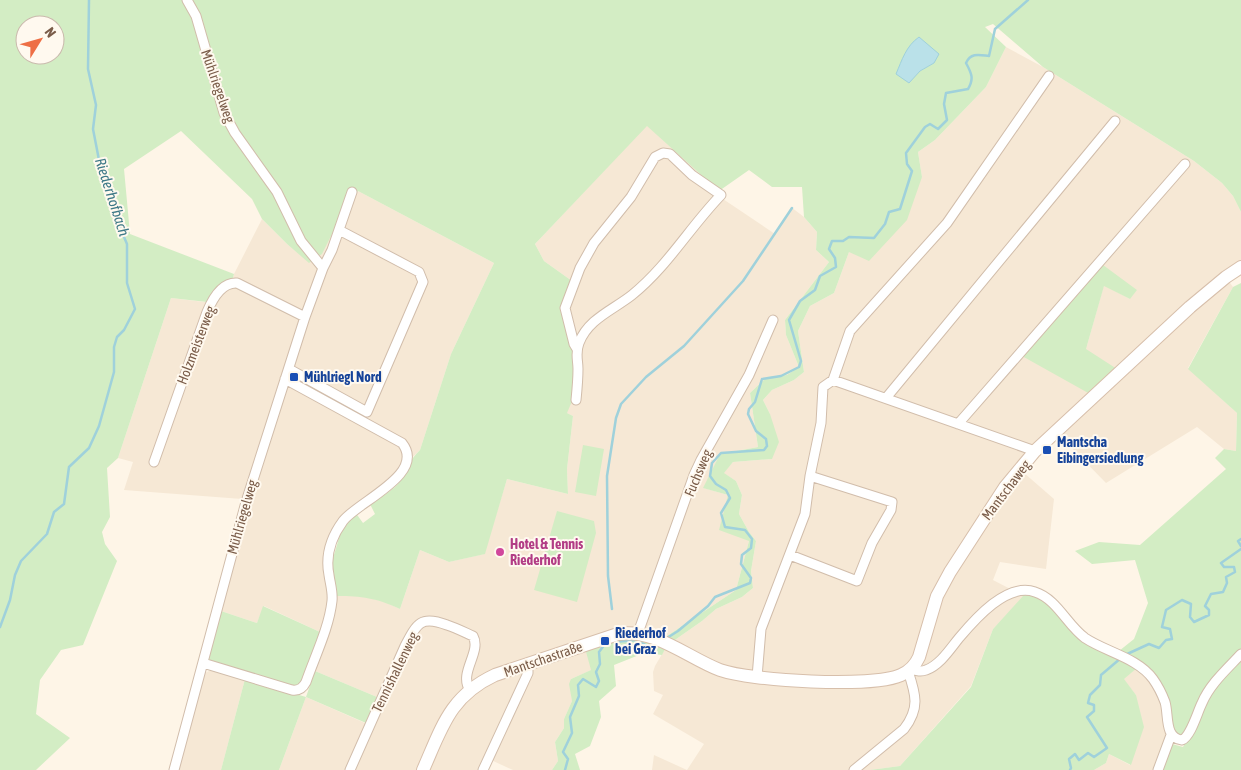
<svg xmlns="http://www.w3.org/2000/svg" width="1241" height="770" viewBox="0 0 1241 770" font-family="'Asap Condensed',sans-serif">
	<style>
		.residential { fill: #f6e8d5; fill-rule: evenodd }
		.green { fill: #d3edc4; fill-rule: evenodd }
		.water { fill: #bae1e9; stroke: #9fd1db }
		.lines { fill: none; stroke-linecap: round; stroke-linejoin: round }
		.stream { stroke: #9fd1db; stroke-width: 2.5 }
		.street-casing { stroke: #d1bdab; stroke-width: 11 }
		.secondary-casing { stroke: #d7bfab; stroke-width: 14 }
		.street { stroke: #fff; stroke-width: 9 }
		.secondary { stroke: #fff; stroke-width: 12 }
		.transit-dot { fill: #1a4fb4; stroke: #fff9ef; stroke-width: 2 }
		.hotel-dot { fill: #d1479c; stroke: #fff9ef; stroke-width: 2 }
		.labels { text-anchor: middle; stroke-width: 4; stroke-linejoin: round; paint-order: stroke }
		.street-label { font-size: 14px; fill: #7a5c49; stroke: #fff9ef }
		.transit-label { font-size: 14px; font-weight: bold; fill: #164399; stroke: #fff9ef; text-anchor: start }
		.hotel-label { font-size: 14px; font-weight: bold; fill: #b23c85; stroke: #fff9ef; text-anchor: start }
		.water-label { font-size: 15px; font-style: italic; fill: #3e7987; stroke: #fff9ef }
	</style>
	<rect width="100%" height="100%" fill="#fef5e7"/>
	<path class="residential" d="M1006 47 1043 67 1194 161 1222 183 1233 196 1241 212V262L1223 273 1233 287 1188 368 1237 413 1236 451 1224 449 1197 427 1106 483 1059 435 1016 466 1054 499 1046 569 1000 562 993 580 1024 596 993 629 971 686 900 766 870 770H652L654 755 687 770 704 744 653 714 663 695 654 691 653 672 655 666 665 649 672 642 702 621 716 609 742 597 753 588 751 571 756 541 749 532 739 514 742 495 736 481 723 473 733 462 772 459 770 414 763 400 772 390 794 380 804 372 798 331 810 306 834 293 849 252 922 177 918 152 935 140 986 87ZM1103 265 1130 299 1104 285 1086 349Z
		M647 125 719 191 723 199 775 234 791 207 804 217 817 232 816 250 829 262 785 320 786 335 799 367 787 375 767 377 750 393 758 447 720 454 704 488 728 495 749 541 736 590 664 638 571 679 572 701 564 719V728L555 742 558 761 552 770H513L491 760 486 770H279L306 697 365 723 377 697 315 671 337 596H362L385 602 400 609 420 550 449 562 484 554 507 479 568 494 567 469 573 416 567 413 564 314 572 281 544 261 535 244Z
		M358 191 494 263 451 354 420 450 375 493 350 508 334 530 326 613 320 632 264 606 257 623 221 611 251 498 242 499 124 490 133 462 118 458 171 298 204 302 230 288 234 274 262 219 287 244 309 262 336 228Z
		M1137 668 1144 672 1160 693 1166 728 1165 741 1172 744 1163 770H1094L1106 763 1109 754 1130 765 1136 695 1123 679Z
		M211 670 245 679 221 770H178L203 674Z"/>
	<path class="green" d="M0 0H1241V212L1233 196 1222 183 1194 161 1043 67 993 24 985 27 1006 47 986 87 935 140 918 152 922 177 907 220 869 261 849 252 834 293 810 306 798 331 804 372 794 380 772 390 763 400 770 414 779 442 772 459 733 462 724 473 736 481 742 495 739 514 749 532 756 541 751 571 753 588 742 597 716 609 702 621 672 642 664 638 736 590 749 541 719 530 728 495 703 488 720 454 758 447 750 393 767 377 787 375 799 367 786 335 785 320 829 262 816 250 817 232 804 217 802 187H772L749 170 719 191 647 126 535 244 544 261 572 281 564 304 572 345 575 394 567 413 573 416 567 469 568 494 507 479 485 554 449 562 420 550 400 609C376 598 362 596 337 596L331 565 342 528 355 512 363 523 375 514 370 504C381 497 393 491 401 480 409 468 409 460 420 450L451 354 494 263 358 191 334 230 322 254 309 263 287 244 262 219 252 199 181 131 124 169 130 234 234 274 230 288 207 302 171 298 118 458 107 468 110 517 102 532 105 544 117 561 83 645 61 650 40 680 36 714 70 738 36 770H0ZM25 25H55V55H25ZM918 37 934 63 920 71 909 82Z
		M1103 265 1137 290 1130 299 1104 286 1086 349 1117 369 1090 394 1022 356 1099 266Z
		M1241 283V770H1163L1172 744 1183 747 1207 704 1199 703 1187 732 1181 735 1175 733C1170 722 1170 710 1167 699 1160 671 1142 663 1119 651L1134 639 1148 603 1135 560 1092 564 1075 551 1099 542 1140 545 1226 469 1215 458 1224 449 1236 451 1237 413 1188 369 1233 287Z
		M583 445 604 449 596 496 575 492Z
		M557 511 594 521 596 533 577 602 534 590Z
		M1019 594H1030L1042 598 1102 651 1137 668 1124 679 1136 695 1144 727 1131 765 1109 754 1106 763 1094 770H870L900 766 971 687 993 629 1023 596Z
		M263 606 320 632 303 680 300 685 296 687 207 659 221 611 257 623Z
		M629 635 665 649 662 655 644 653 614 665 616 686 599 701 601 717 590 746 575 754 580 770H552L558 761 555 742 564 728V719L572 701 569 684 571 679 591 670 585 648Z
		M315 671 377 697 366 723 306 697 279 770H221L245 679 306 697Z"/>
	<path class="water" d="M919 37 939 54 934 63 920 71 909 83 896 74C902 60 906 46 919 37Z"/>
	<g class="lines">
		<path class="stream" d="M1241 539 1238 541 1241 546
			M612 609 608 576 607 476 616 418 621 404 646 377 684 346 743 281 792 208
			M0 627 10 600 15 575 21 561 47 534 54 512 64 504 69 467 89 448 99 426 114 372V347L117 337 124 330 135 309 127 283V244L121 230 120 213 99 160 93 129 96 105 88 69 89 0
			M667 638 678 631 708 606 715 597 750 583 751 578 741 564 742 555 751 548 752 539 745 530 725 527 721 513 730 498 726 490 716 484 710 476 712 463 721 453 764 450 767 446 766 439 756 431 748 414 749 409 755 402 762 379 781 376 799 367 801 361 789 320 800 301 815 290 820 276 836 267 835 258 829 249 832 241H843L849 237 874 238 885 224 889 212 900 209 912 171 907 164 906 153 925 127 930 124 938 129 947 120 944 104 946 93 968 89C974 79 972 74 966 63 971 52 980 55 989 56L995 29 1028 0
			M613 642 638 640 650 648 658 643
			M1125 655 1149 644 1159 648 1166 640 1172 639 1170 629 1162 627 1166 610 1182 600 1191 604 1190 617 1194 622 1209 615V610L1205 606 1211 594 1223 592 1227 583 1226 577 1235 572 1234 567H1224L1221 563 1241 549
			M565 770 568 759 563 752 572 733 570 717 579 696 578 685 583 679 596 687 599 681 596 672 600 664 599 652 605 644
			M1070 770 1071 768 1069 759 1075 754 1079 760 1088 753 1094 757 1107 748 1087 717 1094 711V705L1088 703 1090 695 1100 685 1101 675 1121 658"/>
		<defs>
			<path id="street" d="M323 268 332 250 352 192
				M289 369 367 412 423 282 419 272 339 230
				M833 380 850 331 947 223 1049 76
				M886 398 1115 121
				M576 400C577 390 578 379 578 369 578 360 575 353 579 343 588 319 613 310 632 295 667 267 690 227 721 195L692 175 670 154 663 153 655 157 631 197 594 243 580 268 565 308 574 344 577 349
				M958 424 1185 164
				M154 462 207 312C212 300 222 282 237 283L305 317
				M790 555 857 581 872 543 891 510 892 502 810 476
				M638 633 694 475 701 460 749 375 773 320
				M203 663 292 690C299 691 303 688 306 682 315 656 329 628 332 601 333 592 330 583 329 575 325 555 332 536 343 521 357 502 427 474 402 443L285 379
				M911 669C917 671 921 672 926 670 940 665 950 649 959 638 975 619 1007 582 1035 592 1057 599 1067 625 1085 638 1106 652 1138 658 1153 679 1158 686 1162 694 1165 702 1169 715 1164 738 1182 740 1191 736 1197 713 1202 703 1210 684 1227 669 1241 654
				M757 677 761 629 805 514 810 476 821 423 823 387 833 380 1035 451
				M174 770 246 502 305 317 323 268 301 241 277 192 235 133 224 113 196 16 187 0
				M350 770 405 646C417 623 421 615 447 625 456 628 464 632 473 636 482 652 458 673 470 690
				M483 770 528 673V664
				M854 770 904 729C920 708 916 695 908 671
				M1158 770 1171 735"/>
			<path id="secondary" d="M423 770C442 727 450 696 495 675L618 634C655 628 688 658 720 670 751 681 872 688 901 675 910 671 915 666 919 657L937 596 950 572 1005 487 1035 451 1190 307 1226 277 1241 267"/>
		</defs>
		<use href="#street" class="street-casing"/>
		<use href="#secondary" class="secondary-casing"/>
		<use href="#street" class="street"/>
		<use href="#secondary" class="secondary"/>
	</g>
	<g class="transit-dot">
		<rect x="289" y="372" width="10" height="10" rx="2.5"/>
		<rect x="1042" y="445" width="10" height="10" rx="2.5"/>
		<rect x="600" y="636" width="10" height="10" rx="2.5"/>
	</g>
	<circle class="hotel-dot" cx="500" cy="552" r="5"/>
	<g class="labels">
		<g class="street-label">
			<text transform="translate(218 86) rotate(71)" y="5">Mühlriegelweg</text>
			<text transform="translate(196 345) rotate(-69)" y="5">Holzmeisterweg</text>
			<text transform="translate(698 473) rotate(-67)" y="5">Fuchsweg</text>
			<text transform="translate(1006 490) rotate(-53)" y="5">Mantschaweg</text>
			<text transform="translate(242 517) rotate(-74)" y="5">Mühlriegelweg</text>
			<text transform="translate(543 659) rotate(-19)" y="5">Mantschastraße</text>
			<text transform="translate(395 672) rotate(-64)" y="5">Tennishallenweg</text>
		</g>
		<g class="transit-label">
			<text x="304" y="382">Mühlriegl Nord</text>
			<text x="1057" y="447">Mantscha<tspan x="1057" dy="16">Eibingersiedlung</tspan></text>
			<text x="615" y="638">Riederhof<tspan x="615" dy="16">bei Graz</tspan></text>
		</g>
		<g class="hotel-label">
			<text x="510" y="549">Hotel &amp; Tennis<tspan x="510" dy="16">Riederhof</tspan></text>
		</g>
		<g class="water-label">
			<text transform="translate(112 197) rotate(72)" y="5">Riederhofbach</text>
		</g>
	</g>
	<g transform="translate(40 40) rotate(53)"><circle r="24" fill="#fff9ef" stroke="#cabaad"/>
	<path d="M0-4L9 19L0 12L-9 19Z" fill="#ee6f45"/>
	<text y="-8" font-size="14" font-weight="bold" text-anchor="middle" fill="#7a5c49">N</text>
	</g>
</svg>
